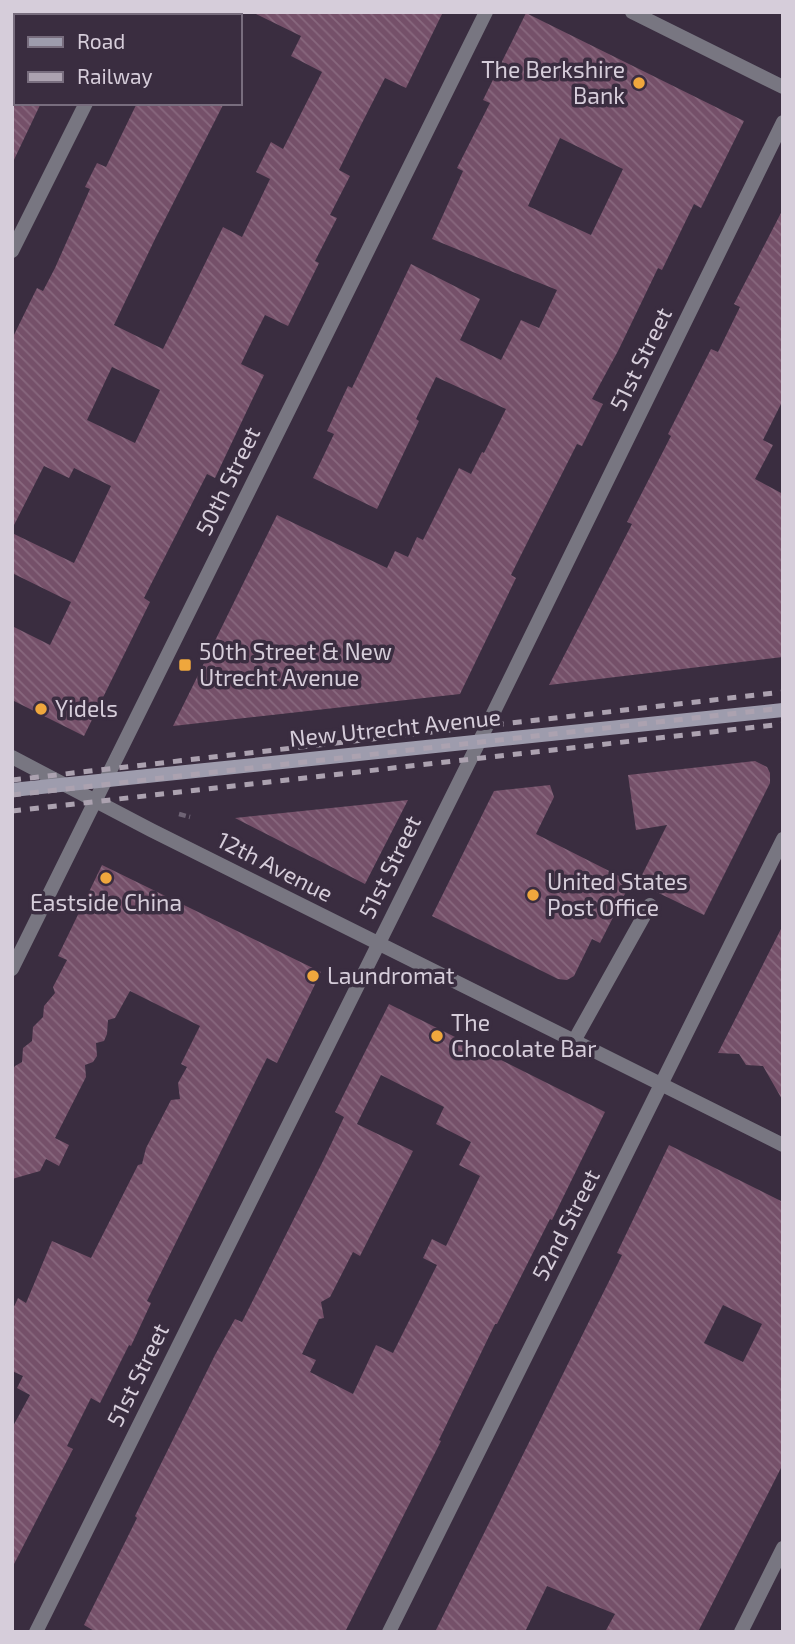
<svg xmlns="http://www.w3.org/2000/svg" width="795" height="1644" viewBox="0 0 795 1644" font-family="'Exo 2',sans-serif">
	<style>
		.building { fill: url(#building-back-hatch); fill-rule: evenodd }
		.lines { fill: none; stroke-linecap: round; stroke-linejoin: round }
		.path { stroke: #6f6475; stroke-width: 4.5; stroke-dasharray: 7 3.5; stroke-linecap: butt }
		.lane { stroke: #787681; stroke-width: 14 }
		.street { stroke: #787681; stroke-width: 14 }
		.secondary { stroke: #9e9cad; stroke-width: 14 }
		.rail { stroke: #aca2b0; stroke-width: 5; stroke-dasharray: 9 9; stroke-linecap: butt }
		.poi-dot { fill: #efa73d; stroke: #3a2d40; stroke-width: 2.5 }
		.labels { text-anchor: middle; stroke-width: 7; stroke-linejoin: round; paint-order: stroke }
		.poi-label { font-size: 23px; fill: #d6cdda; stroke: #3a2d40; text-anchor: start }
		.street-label { font-size: 23px; fill: #d6cdda; stroke: #3a2d40 }
	</style>
	<defs>
		<pattern id="building-back-hatch" width="6" height="6" patternUnits="userSpaceOnUse" patternTransform="scale(1.75)"><rect width="6" height="6" fill="#755069"/><path d="M-1 5l2 2M0 0l6 6M5-1l2 2" fill="none" stroke="#88687e"/></pattern>
	</defs>
	<rect width="100%" height="100%" fill="#3a2d40"/>
	<path class="building" d="M252 12H443L406 88 385 78 362 123 339 170 350 176 330 215 337 218 315 261 319 263 288 326 265 315 254 337 241 364 264 375 215 478 207 474 144 598 150 602 84 736 12 700V626L50 645 71 602 12 573V533L74 563 111 486 74 468 69 478 44 466 12 529V339L37 288 43 291 55 268 90 189 85 187 97 163 106 167 137 103H224L155 239 114 325 163 349 223 227 242 237 270 179 256 172 271 142 283 149 322 72 291 56 301 36ZM112 367 160 390 135 443 87 420Z
		M526 13 744 121 701 208 694 204 662 270 658 268 618 351 592 399 603 404 582 446 577 444 532 533 511 575 516 578 460 694 173 726 277 515 387 568 395 551 408 557 417 537 423 540 459 468 471 474 482 452 484 453 506 409 436 377 416 419 419 421 377 509 313 478 334 434 327 431 348 386 352 388 411 264 480 299 460 340 501 360 521 320 539 328 557 290 432 239 463 171 457 168 490 103 483 100ZM560 138 623 169 591 235 528 206Z
		M12 103H41L12 164Z
		M783 209V400L763 440 773 445 755 479 783 494V657L549 685 632 524 627 522 671 436 668 434 711 349 718 352 740 307 734 304Z
		M755 761 767 767 770 773V783L704 915 638 883 667 825 636 830 628 775Z
		M550 785 554 797 536 834 631 882 600 943 592 939 574 976 567 980 558 979 432 916 494 791Z
		M408 800 365 884 235 818Z
		M102 865 321 972 277 1063 267 1058 147 1301 151 1303 131 1346 129 1345 100 1403 91 1398 67 1446 73 1449 12 1568V1428L30 1395 17 1388 23 1376 12 1371V1311L18 1298 26 1303 52 1241 91 1258 138 1165 142 1164 146 1148 171 1100 180 1099 178 1083 187 1067 181 1064 200 1026 130 991 115 1018 108 1020 107 1034 104 1041 96 1043 97 1056 93 1062 85 1065 86 1077 55 1138 69 1145 59 1166 46 1159 40 1171 12 1179V1071L15 1066 22 1062 23 1048 32 1041 33 1027 43 1017 44 1006 55 993 53 987 67 960 58 956Z
		M783 925V1101L763 1066 746 1065 739 1054 718 1053Z
		M389 1004 605 1112 552 1220 550 1219 497 1324H495L439 1440 441 1441 345 1632H96L84 1625 137 1518 135 1516 215 1355 235 1319 242 1322 323 1161 344 1117 335 1112ZM381 1075 444 1107 436 1124 471 1142 459 1165 480 1176 446 1246 432 1239 423 1258 437 1265 393 1353 376 1345 353 1394 310 1372 316 1360 302 1354 319 1319 324 1318 321 1302 330 1297 353 1252 360 1256 413 1151 357 1124Z
		M669 1145 783 1202V1464L698 1632H605L615 1614 547 1586 525 1632H435L622 1255 617 1253ZM723 1305 762 1324 743 1362 704 1343Z"/>
	<g class="lines">
		<path class="path" d="M179 814 190 817"/>
		<path class="lane" d="M574 1041 650 905"/>
		<path class="street" d="M632 12 783 87
			M129 16 131 12
			M12 251 86 103
			M12 757 151 830 783 1145
			M12 969 486 12
			M36 1632 479 742 783 122
			M389 1632 783 839
			M741 1632 783 1548"/>
		<path class="secondary" d="M12 790 783 710"/>
		<path class="rail" d="M12 780 783 692
			M12 795 783 708
			M12 811 783 724"/>
	</g>
	<g class="poi-dot">
		<circle cx="639" cy="83" r="7"/>
		<rect x="178" y="658" width="14" height="14" rx="3.5"/>
		<circle cx="41" cy="709" r="7"/>
		<circle cx="106" cy="878" r="7"/>
		<circle cx="533" cy="895" r="7"/>
		<circle cx="313" cy="976" r="7"/>
		<circle cx="437" cy="1036" r="7"/>
	</g>
	<g class="labels">
		<g class="poi-label">
			<text x="625" y="78" text-anchor="end">The Berkshire<tspan x="625" dy="26">Bank</tspan></text>
			<text x="199" y="660">50th Street &amp; New<tspan x="199" dy="26">Utrecht Avenue</tspan></text>
			<text x="55" y="717">Yidels</text>
			<text x="547" y="890">United States<tspan x="547" dy="26">Post Office</tspan></text>
			<text x="106" y="911" text-anchor="middle">Eastside China</text>
			<text x="327" y="984">Laundromat</text>
			<text x="451" y="1031">The<tspan x="451" dy="26">Chocolate Bar</tspan></text>
		</g>
		<g class="street-label">
			<text transform="translate(641 359) rotate(-64)" y="8">51st Street</text>
			<text transform="translate(228 481) rotate(-64)" y="8">50th Street</text>
			<text transform="translate(395 728) rotate(-6)" y="8">New Utrecht Avenue</text>
			<text transform="translate(275 867) rotate(27)" y="8">12th Avenue</text>
			<text transform="translate(390 867) rotate(-64)" y="8">51st Street</text>
			<text transform="translate(566 1225) rotate(-63)" y="8">52nd Street</text>
			<text transform="translate(138 1375) rotate(-64)" y="8">51st Street</text>
		</g>
	</g>
	<rect width="795" height="1644" fill="none" stroke="#d6cdda" stroke-width="28"/>
	<rect x="14" y="14" width="228" height="91" fill="#3a2d40" stroke="#786d7e" stroke-width="2"/>
	<rect x="28" y="37" width="35" height="10" fill="#9e9cad" stroke="#786d7e" stroke-width="2"/>
	<text x="77" y="49" font-size="21" fill="#d6cdda">Road</text>
	<rect x="28" y="72" width="35" height="10" fill="#aca2b0" stroke="#786d7e" stroke-width="2"/>
	<text x="77" y="84" font-size="21" fill="#d6cdda">Railway</text>
</svg>
